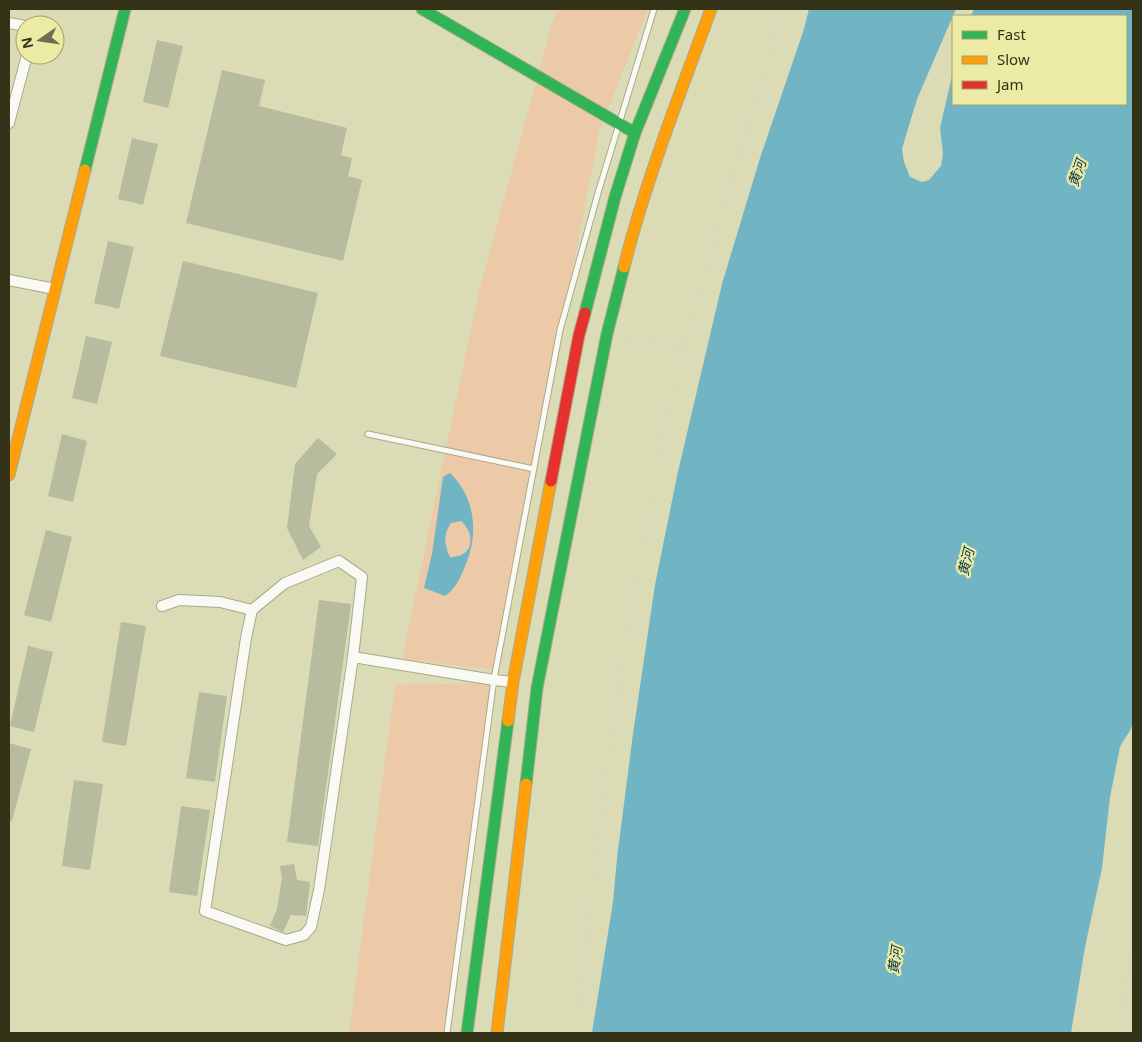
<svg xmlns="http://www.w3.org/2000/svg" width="1142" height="1042" viewBox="0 0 1142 1042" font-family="'Noto Sans','Noto Sans SC',sans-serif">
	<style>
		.green { fill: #eccaa8 }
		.water { fill: #71b4c4; fill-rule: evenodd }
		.building { fill: #b6bc9d }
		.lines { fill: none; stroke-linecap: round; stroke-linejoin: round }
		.lane-casing { stroke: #aaaa8b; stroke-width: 7 }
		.street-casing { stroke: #aaaa8b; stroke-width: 12 }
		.fast-casing { stroke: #aaaa8b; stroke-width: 13 }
		.slow-casing { stroke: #aaaa8b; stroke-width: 13 }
		.jam-casing { stroke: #aaaa8b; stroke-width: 13 }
		.path { stroke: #d1d1c5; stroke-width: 2; stroke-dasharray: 1 4; stroke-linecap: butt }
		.lane { stroke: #fafaf4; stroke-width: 5 }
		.street { stroke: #fafaf4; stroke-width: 10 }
		.fast { stroke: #30b455; stroke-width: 11 }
		.slow { stroke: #ff9f0a; stroke-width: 11 }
		.jam { stroke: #e5322d; stroke-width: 11 }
		.labels { text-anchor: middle; stroke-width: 4.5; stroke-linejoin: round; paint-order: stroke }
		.water-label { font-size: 14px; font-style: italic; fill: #093546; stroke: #ebeba5 }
	</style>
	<rect width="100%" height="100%" fill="#dbdbb5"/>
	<path class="green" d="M558 9H648L600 128 495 670 402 659 479 291 552 24Z
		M493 683 443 1033H349L395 685Z"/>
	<path class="water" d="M809 9H956L917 99 904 142 902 149 904 162 910 177 922 182 929 180 941 166 943 154 940 128 953 72V104H1126V16H971L974 9H1133V722C1131 732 1124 738 1120 747L1110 797 1102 868 1085 947 1071 1033H592L613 902 617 858 633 734 647 639 655 585 677 476 722 284 760 158 804 29Z
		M450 473C477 499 479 538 463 571 459 581 454 590 445 596L424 588 432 554 443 477ZM461 521C476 534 474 558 450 557 444 544 443 535 451 523Z"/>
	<path class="building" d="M157 40 183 46 168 108 143 102Z
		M222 70 265 80 259 106 347 128 341 155 352 158 348 176 362 180 343 261 186 223Z
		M132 138 158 144 143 205 118 199Z
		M108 241 134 247 119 309 94 303Z
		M183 261 318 293 296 388 160 356Z
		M86 336 112 342 97 404 72 398Z
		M62 434 87 441 73 502 48 496Z
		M318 438 337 454 317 474 309 526 321 547 303 560 287 528 295 464Z
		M46 530 72 537 51 622 24 615Z
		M319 600 351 604 318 846 287 842Z
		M121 622 146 626 126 746 102 742Z
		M28 646 53 652 34 732 10 726Z
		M199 692 227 696 215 782 186 778Z
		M9 743 31 749 12 821H9Z
		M74 780 103 784 90 870 62 866Z
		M181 806 210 810 197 896 169 892Z
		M294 864 297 880 310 882 306 916 291 915 283 932 270 926 277 909 282 878 280 866Z"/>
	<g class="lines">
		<defs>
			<path id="lane" d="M368 434 534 469
				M447 1033 494 679 560 330 598 193 654 9"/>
			<path id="street" d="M9 23 25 26
				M9 123 27 55
				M9 280 55 289
				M339 561 362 577 353 657 319 890 311 927 304 935 286 940 205 911 246 638 252 610 285 583Z
				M162 606 179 600 220 602 252 610
				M353 657 494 680 513 682"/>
			<path id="fast" d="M422 9 635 133
				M85 170 125 9
				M585 313 615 197 635 133 685 9
				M526 784 537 688 607 334 624 267
				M467 1033 508 721"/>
			<path id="slow" d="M624 267C646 179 680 94 711 9
				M9 475 85 170
				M508 721 513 682 551 481
				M497 1033 526 784"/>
			<path id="jam" d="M551 481 579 335 585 313"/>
		</defs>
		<use href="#lane" class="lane-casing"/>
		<use href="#street" class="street-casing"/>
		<use href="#fast" class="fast-casing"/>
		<use href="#slow" class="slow-casing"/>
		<use href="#jam" class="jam-casing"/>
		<path class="path" d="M620 336 684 348
			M574 1033 608 761 625 640 663 435 684 348 782 9
			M1123 1033 1122 1011 1133 942"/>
		<use href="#lane" class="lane"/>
		<use href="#street" class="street"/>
		<use href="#fast" class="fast"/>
		<use href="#slow" class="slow"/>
		<use href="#jam" class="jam"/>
	</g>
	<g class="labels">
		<g class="water-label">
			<text transform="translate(1077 173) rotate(-71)" y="5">黄河</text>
			<text transform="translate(966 562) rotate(-76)" y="5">黄河</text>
			<text transform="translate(895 960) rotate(-82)" y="5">黄河</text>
		</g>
	</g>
	<rect width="1142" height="1042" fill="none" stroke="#343317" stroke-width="20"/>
	<rect x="952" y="15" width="175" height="90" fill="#ebeba5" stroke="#a2a16c"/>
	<rect x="962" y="31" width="25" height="8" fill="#30b455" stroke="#a2a16c"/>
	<text x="997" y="40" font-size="15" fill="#343317">Fast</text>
	<rect x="962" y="56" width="25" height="8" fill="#ff9f0a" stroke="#a2a16c"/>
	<text x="997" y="65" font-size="15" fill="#343317">Slow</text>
	<rect x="962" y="81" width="25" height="8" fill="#e5322d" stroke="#a2a16c"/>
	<text x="997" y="90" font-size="15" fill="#343317">Jam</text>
	<g transform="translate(40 40) rotate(257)"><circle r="24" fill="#ebeba5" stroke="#a2a16c"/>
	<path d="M0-4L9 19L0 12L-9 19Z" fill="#6e6e4e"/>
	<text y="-8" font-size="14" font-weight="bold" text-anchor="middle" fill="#343317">N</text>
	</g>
</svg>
